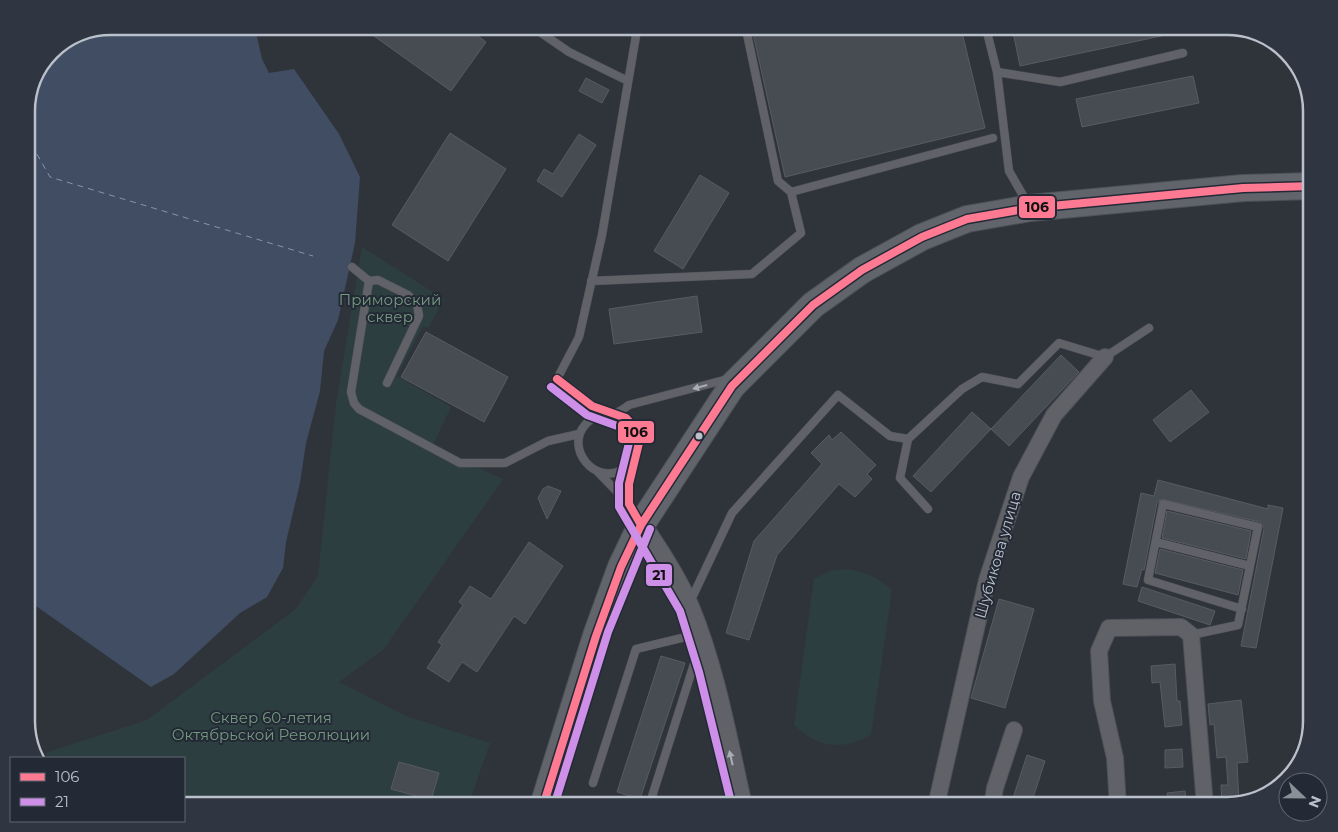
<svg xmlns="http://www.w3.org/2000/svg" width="1338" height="832" viewBox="0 0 1338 832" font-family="Montserrat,sans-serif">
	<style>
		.green { fill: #2d3e41 }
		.water { fill: #404d63 }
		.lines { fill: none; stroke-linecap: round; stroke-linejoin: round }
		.ferry { stroke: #8696ae; stroke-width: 1; stroke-dasharray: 6 5; stroke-linecap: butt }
		.building { fill: #474b52; stroke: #585c62 }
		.service-casing { stroke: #4d5056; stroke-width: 9 }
		.minor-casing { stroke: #4d5056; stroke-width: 18 }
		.tertiary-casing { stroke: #4d5056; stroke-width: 22 }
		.primary-casing { stroke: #4d5157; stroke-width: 28 }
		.service { stroke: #606268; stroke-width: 8 }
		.minor { stroke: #606268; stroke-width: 16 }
		.tertiary { stroke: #606268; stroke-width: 20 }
		.primary { stroke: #61656b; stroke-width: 26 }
		.bus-1-casing { stroke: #232a36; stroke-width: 11 }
		.bus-2-casing { stroke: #232a36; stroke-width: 11 }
		.bus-1 { stroke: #fe7a93; stroke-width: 8 }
		.bus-2 { stroke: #ce8fe9; stroke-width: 8 }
		.oneway { fill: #a9aeb6 }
		.bus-dot { fill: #bbc1ca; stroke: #232a36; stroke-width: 2 }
		.labels { text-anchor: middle; stroke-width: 4; stroke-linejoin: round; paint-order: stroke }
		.park-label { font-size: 15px; fill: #75997e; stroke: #232a36 }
		.street-label { font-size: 15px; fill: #bbc1ca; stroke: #232a36 }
		.rim { fill: none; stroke: #bbc1ca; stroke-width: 2.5 }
		.line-badge { stroke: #232a36; stroke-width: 2 }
		.pale-badge-label { font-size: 14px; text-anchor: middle; font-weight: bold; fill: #111 }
	</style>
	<rect width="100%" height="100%" fill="#2f343b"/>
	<path class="green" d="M362 247 444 299 428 328 423 326 397 376 451 407 432 447 503 479 384 649 339 682 406 716 490 743 468 806H184V758H48L45 753 147 720 296 609 318 576 336 404Z
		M847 569C866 572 877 577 892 590L871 735C841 751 818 748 794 725L814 579 830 571Z"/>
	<path class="water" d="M256 32 262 59 269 73 294 69 339 134 360 177 355 243 338 320 324 351 320 391 306 443 300 483 286 542 283 568 267 597 240 613 174 674 151 687 26 599V106L51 51 79 33Z"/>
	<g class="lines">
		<path class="ferry" d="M26 135 50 177 313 256"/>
	</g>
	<path class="building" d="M1012 27H1179L1180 32 1020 66Z
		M852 28H961L985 128 785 177 752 29Z
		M470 30 486 42 451 91 367 31Z
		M1193 76 1199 103 1082 127 1076 99Z
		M586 78 609 90 602 103 579 91Z
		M450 133 506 169 448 261 392 225Z
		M579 134 596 145 562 197 537 181 544 169 553 174Z
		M700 175 729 193 683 269 654 251Z
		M697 296 702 332 614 344 609 309Z
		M426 332 508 377 484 422 401 377Z
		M1061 355 1079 372 1009 446 991 429Z
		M1191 390 1209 412 1170 442 1153 420Z
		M972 412 991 429 931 492 913 476Z
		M841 432 876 465 867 474 872 479 855 497 839 484 777 555 749 640 726 633 754 541 822 464 811 453 829 435 832 440Z
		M1158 480 1268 509V505L1283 508 1256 648 1241 646 1264 528 1260 522 1161 499 1157 503 1144 570 1142 569 1137 587 1123 584 1141 493 1154 496Z
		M548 486 561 491 547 519 538 498 543 489Z
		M1167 511 1251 531 1246 559 1162 538Z
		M529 542 563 566 525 624 514 616 477 672 462 662 449 682 427 668 442 645 438 642 463 605 459 602 470 586 491 599Z
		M1160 549 1243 570 1238 595 1155 573Z
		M1142 587 1215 611 1210 625 1138 601Z
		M999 599 1034 609 1005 708 971 698Z
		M661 656 685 663 640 799 617 792Z
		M1175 664 1177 701H1180L1182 725 1165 727 1160 682 1152 683 1151 666Z
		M1241 700 1248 762 1237 763 1239 802 1222 806 1221 785H1228L1226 757 1217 758 1214 724 1210 725 1208 704Z
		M1182 749 1183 767 1165 768V750Z
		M1027 755 1045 761 1031 804 1013 798Z
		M399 762 439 773 431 800 391 789Z
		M1185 791 1187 806H1169L1167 793Z"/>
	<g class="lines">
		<defs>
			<path id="service" d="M986 28 997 72 1060 82 1183 53
				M746 29 778 181 791 192 993 138
				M537 30 569 52 628 81
				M997 72 1009 171 1028 204
				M352 267 369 281 351 392 354 403 359 409 460 463H505L548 441 579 434
				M369 281 378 280 408 295 417 304 419 316 387 383
				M591 281 752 274 801 233 791 192
				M908 439 900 478 928 509
				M633 460C630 463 626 468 622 470 594 485 565 448 585 425 595 413 604 418 616 413 621 411 625 408 629 405L728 379
				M598 472 629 504 638 520
				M629 504V484L639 443 635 428 626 418 592 406 557 379 579 337 602 235 637 30
				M1156 542 1250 566
				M690 602 732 513 838 395 890 436 908 439 962 389 982 377 1018 384 1059 343 1105 357 1149 328
				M1191 635 1238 625 1258 527 1163 504 1148 580 1242 609
				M593 783 636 649 698 634
				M384 804 388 806
				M649 806 694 664 704 655"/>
			<path id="minor" d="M936 806 987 580 1021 477 1054 415 1105 357
				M992 806 995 788 1014 730
				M1118 806 1115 758 1102 701 1099 651 1109 628 1181 627 1191 635 1205 806"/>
			<path id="tertiary" d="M641 525C659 551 677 579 689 607 715 670 727 740 742 806"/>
			<path id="primary" d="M543 806 596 636 621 567 641 525 732 386 813 305 862 270 922 237 967 219 1030 208 1243 188 1312 186"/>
		</defs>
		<use href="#service" class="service-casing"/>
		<use href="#minor" class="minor-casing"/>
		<use href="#tertiary" class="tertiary-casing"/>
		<use href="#primary" class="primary-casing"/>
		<use href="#service" class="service"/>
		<use href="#minor" class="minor"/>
		<use href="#tertiary" class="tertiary"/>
		<use href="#primary" class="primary"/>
		<defs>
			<path id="bus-1" d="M557 379 592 406 626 418 635 428 639 443 629 484V504L641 525
				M543 806 596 636 621 567 641 525 732 386 813 305 862 270 922 237 967 219 1030 208 1243 188 1312 186"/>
			<path id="bus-2" d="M551 387 587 415 620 427 626 433 629 443 619 483V507L680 611 699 672 732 806
				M554 806 608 632 650 529"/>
		</defs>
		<use href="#bus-1" class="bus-1-casing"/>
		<use href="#bus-2" class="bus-2-casing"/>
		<use href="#bus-1" class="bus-1"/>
		<use href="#bus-2" class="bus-2"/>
	</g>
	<defs><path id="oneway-solid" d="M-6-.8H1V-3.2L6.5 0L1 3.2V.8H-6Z" transform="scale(1.25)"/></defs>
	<g class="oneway">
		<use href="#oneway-solid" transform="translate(700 387) rotate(165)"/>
		<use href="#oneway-solid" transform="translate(731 758) rotate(-103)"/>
	</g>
	<circle class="bus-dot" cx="699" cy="436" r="4.5"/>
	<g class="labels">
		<g class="park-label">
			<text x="390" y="305">Приморский<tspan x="390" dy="17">сквер</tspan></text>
			<text x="271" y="723">Сквер 60-летия<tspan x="271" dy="17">Октябрьской Революции</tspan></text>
		</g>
		<g class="street-label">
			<text transform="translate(998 555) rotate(-74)" y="5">Шубикова улица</text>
		</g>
	</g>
	<path d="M0 0H1338V832H0ZM111 35H1227A76 76 0 0 1 1303 111V721A76 76 0 0 1 1227 797H111A76 76 0 0 1 35 721V111A76 76 0 0 1 111 35Z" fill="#2f3642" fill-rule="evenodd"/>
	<path class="rim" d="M111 35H1227A76 76 0 0 1 1303 111V721A76 76 0 0 1 1227 797H111A76 76 0 0 1 35 721V111A76 76 0 0 1 111 35Z"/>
	<g class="line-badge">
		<rect x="1018" y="195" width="38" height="24" rx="5" fill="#fe7a93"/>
		<rect x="617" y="420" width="38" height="24" rx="5" fill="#fe7a93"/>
		<rect x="645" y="563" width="28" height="24" rx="5" fill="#ce8fe9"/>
	</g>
	<g class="pale-badge-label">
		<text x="1037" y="212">106</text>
		<text x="636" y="437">106</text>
		<text x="659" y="580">21</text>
	</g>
	<rect x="10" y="757" width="175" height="65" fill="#232a36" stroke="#606671"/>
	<rect x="20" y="773" width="25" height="8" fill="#fe7a93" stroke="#606671"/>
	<text x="55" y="782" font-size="15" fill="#bbc1ca">106</text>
	<rect x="20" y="798" width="25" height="8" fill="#ce8fe9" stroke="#606671"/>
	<text x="55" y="807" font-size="15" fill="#bbc1ca">21</text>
	<g transform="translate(1303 797) rotate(112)"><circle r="24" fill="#232a36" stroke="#606671"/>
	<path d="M0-4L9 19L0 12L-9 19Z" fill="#8a9098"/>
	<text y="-8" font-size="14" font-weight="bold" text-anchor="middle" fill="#bbc1ca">N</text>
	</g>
</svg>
